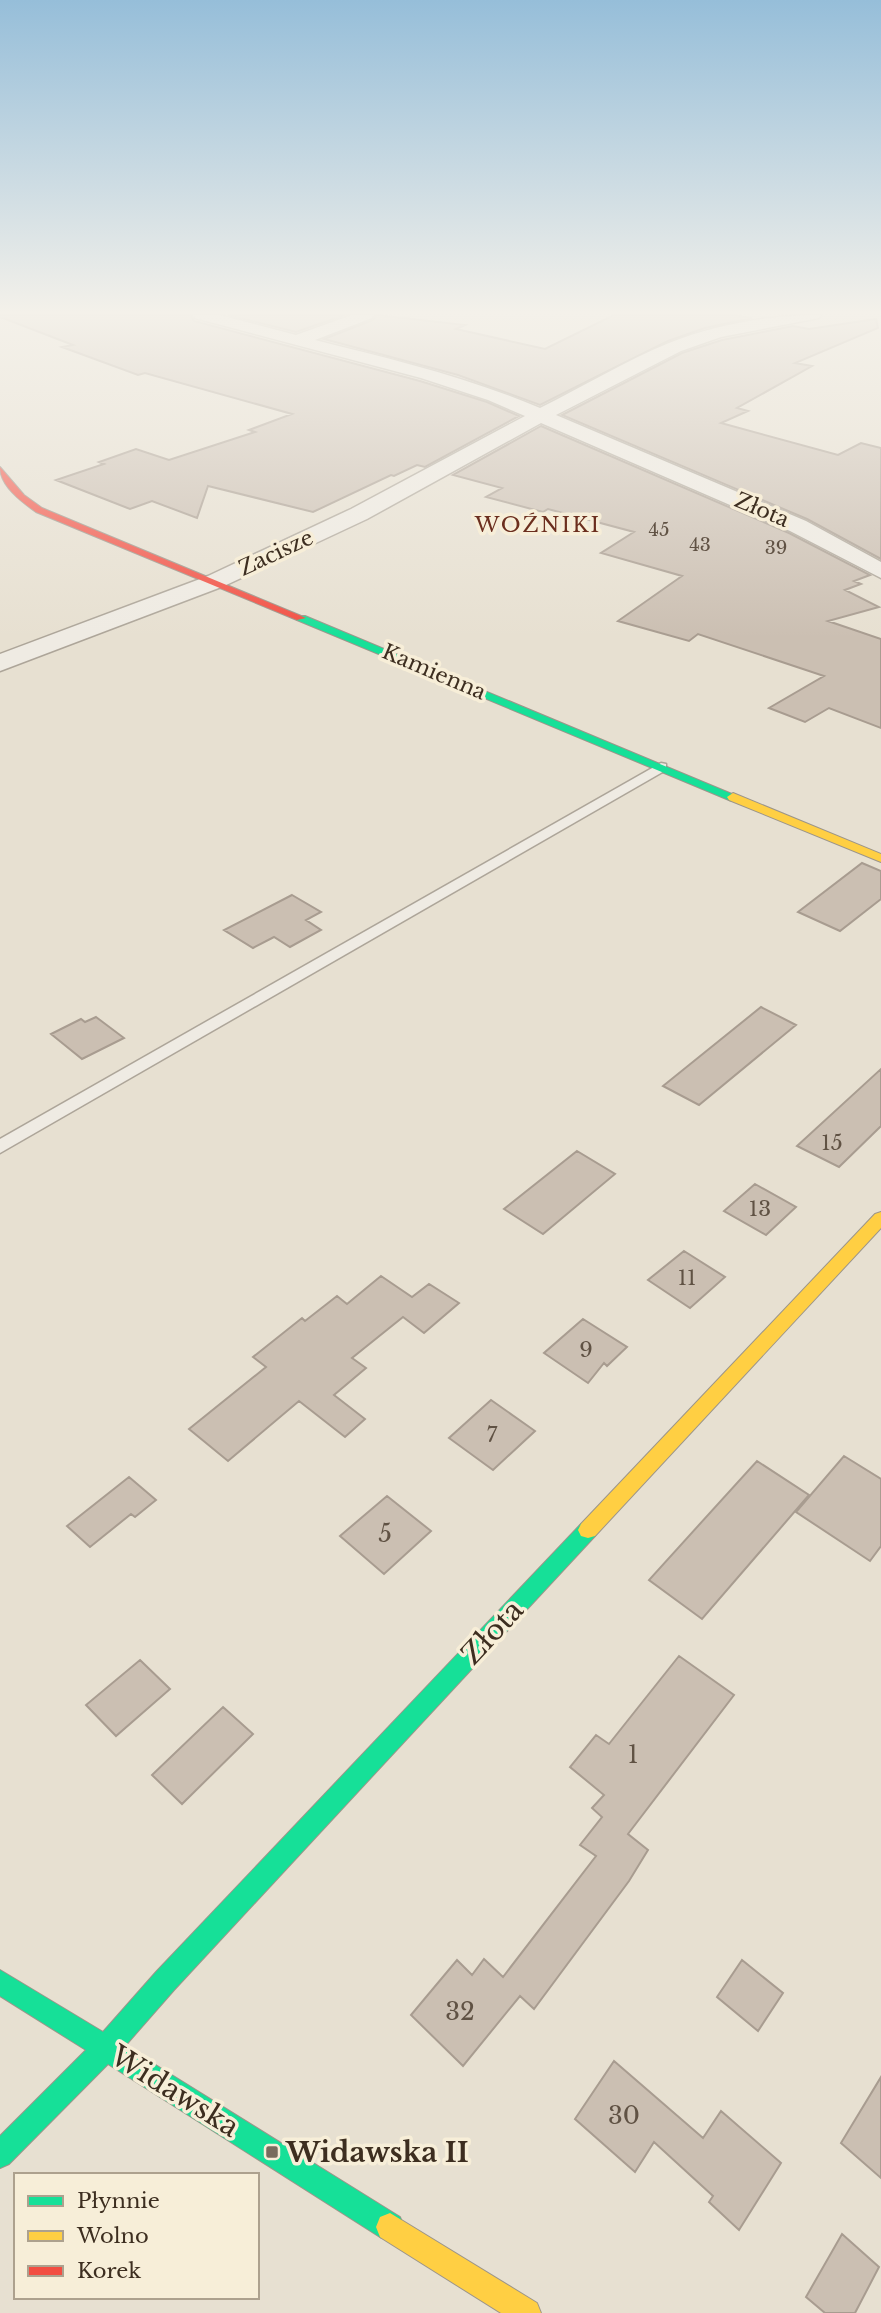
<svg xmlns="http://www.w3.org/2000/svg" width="881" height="2313" viewBox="0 0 881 2313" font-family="'Libre Baskerville',serif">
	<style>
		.building { fill: #cbbfb2; stroke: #a89c90; stroke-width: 2 }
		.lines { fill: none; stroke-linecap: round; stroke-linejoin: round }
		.lane-casing { stroke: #ada599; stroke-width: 3 }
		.street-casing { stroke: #ada599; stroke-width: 3 }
		.fast-casing { stroke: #9c958a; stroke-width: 2 }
		.slow-casing { stroke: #9c958a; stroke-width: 2 }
		.jam-casing { stroke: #9c958a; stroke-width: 2 }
		.lane { fill: #efebe3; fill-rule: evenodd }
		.street { fill: #efebe3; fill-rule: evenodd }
		.fast { fill: #16e098; fill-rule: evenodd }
		.slow { fill: #ffcf43; fill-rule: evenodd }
		.jam { fill: #f24e42; fill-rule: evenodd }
		.poi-dot { fill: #786c5e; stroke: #f7eed8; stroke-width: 2.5 }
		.labels { text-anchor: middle; stroke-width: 7; stroke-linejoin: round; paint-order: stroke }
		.far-number-label { font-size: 18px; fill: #605244 }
		.far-street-label { font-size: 21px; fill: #3d2e20; stroke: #f7eed8 }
		.far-neighbourhood-label { font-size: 21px; letter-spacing: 2px; fill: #6b2e1e; stroke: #f7eed8 }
		.number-label { font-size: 21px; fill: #605244 }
		.near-number-label { font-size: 24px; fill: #605244 }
		.near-street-label { font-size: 28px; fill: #3d2e20; stroke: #f7eed8 }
		.near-poi-label { font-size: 28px; font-weight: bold; fill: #3d2e20; stroke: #f7eed8; text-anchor: start }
	</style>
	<rect width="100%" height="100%" fill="#e7e0d1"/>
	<path class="building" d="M0 315H190L194 321 420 381 487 402 519 416 425 467 417 465 394 476 391 475 313 512 208 486 197 518 152 501 130 509 56 480 104 464 99 462 136 449 169 460 255 432 249 430 292 414 145 373 138 375 62 347 73 345 0 317Z
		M228 315H345L296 332Z
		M377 315 465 325 456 329 545 349 614 315H734L752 318 705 328 668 341 540 405 458 375 324 339 373 320Z
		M876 319 878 328 795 363 812 366 737 408 748 411 721 423 838 455 861 443 881 448V559L807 519 562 415 682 353 722 340 793 326 809 329Z
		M541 426 789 533 870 575 854 581 861 584 845 590 879 607 828 621 881 639V728L829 708 805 722 769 708 824 676 698 634 689 641 618 621 682 576 601 553 634 532 548 509 543 512 486 497 502 488 453 475Z
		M862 863 881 871V899L840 931 798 912Z
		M292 895 321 912 306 920 321 930 290 947 274 937 253 948 224 930Z
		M761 1007 796 1025 699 1105 663 1086Z
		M96 1017 124 1038 82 1059 51 1034 81 1019 85 1022Z
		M881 1069V1126L839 1167 797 1146Z
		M577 1151 615 1174 543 1234 504 1209Z
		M755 1184 796 1207 766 1235 724 1211Z
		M684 1251 725 1277 690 1308 648 1280Z
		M381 1276 412 1297 429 1284 459 1303 424 1333 403 1317 352 1358 366 1368 334 1395 365 1419 345 1437 299 1401 228 1461 189 1429 266 1367 253 1357 302 1318 305 1321 337 1296 347 1304Z
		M583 1319 627 1347 607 1366 604 1363 588 1383 544 1353Z
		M491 1400 535 1431 493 1470 449 1438Z
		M844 1456 881 1479V1546L870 1561 796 1512Z
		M757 1461 809 1495 702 1619 649 1580Z
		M129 1477 156 1500 135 1517 131 1514 90 1547 67 1526Z
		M387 1496 431 1531 384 1574 340 1536Z
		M679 1656 734 1695 628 1834 648 1850 629 1881 534 2009 520 1996 463 2066 411 2015 457 1960 472 1975 484 1959 503 1977 596 1856 580 1845 602 1817 592 1808 604 1795 570 1767 596 1735 609 1744Z
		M140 1660 170 1689 116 1736 86 1705Z
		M223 1707 253 1734 182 1804 152 1775Z
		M742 1960 783 1993 758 2031 717 1997Z
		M614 2061 703 2138 721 2111 781 2163 739 2230 709 2202 713 2196 654 2142 635 2172 575 2119Z
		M881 2077V2178L841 2143Z
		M842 2234 879 2267 855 2313H825L806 2297Z"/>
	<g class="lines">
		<defs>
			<path id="lane" d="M661 763 666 764V770L0 1153V1139Z"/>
			<path id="street" d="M193 315H219L296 335 352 315H374L372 318 315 340C391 359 467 377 540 408 582 387 625 361 669 343 716 324 771 315 821 315L819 318 721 337 681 351 556 415 806 521 881 562V578L790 531 541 423 367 519 224 586 0 671V654L208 576 351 509 525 416 488 400 421 378 195 318Z"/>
			<path id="fast" d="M297 616H305L739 797 733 801 729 800 297 620Z
				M588 1522 595 1524 598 1530 595 1536 174 1990 125 2046 400 2217 404 2227 400 2237 390 2241 380 2237 108 2064 9 2164 0 2168V2136L86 2050 0 1996V1970L103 2032 156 1972 581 1524Z"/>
			<path id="slow" d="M733 793 881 854V862L729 800 727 797Z
				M881 1212V1228L595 1536 588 1538 581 1536 578 1530 581 1524 875 1214Z
				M390 2213 537 2303 541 2313H501L380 2237 376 2227 380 2217Z"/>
			<path id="jam" d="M0 467 24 495 42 508 306 618 297 620 36 512C22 502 0 486 0 467Z"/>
		</defs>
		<use href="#lane" class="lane-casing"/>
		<use href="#street" class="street-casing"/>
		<use href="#fast" class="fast-casing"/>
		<use href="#slow" class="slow-casing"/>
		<use href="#jam" class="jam-casing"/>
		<use href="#lane" class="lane"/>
		<use href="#street" class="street"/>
		<use href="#fast" class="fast"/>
		<use href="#slow" class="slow"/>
		<use href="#jam" class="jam"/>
	</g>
	<linearGradient id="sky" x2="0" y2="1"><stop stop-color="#96bed9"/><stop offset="0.49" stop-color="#f4f1ea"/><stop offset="1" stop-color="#f4f1ea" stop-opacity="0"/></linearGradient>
	<rect width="881" height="638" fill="url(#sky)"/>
	<rect class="poi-dot" x="265" y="2145" width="14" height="14" rx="3.5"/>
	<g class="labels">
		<g class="far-number-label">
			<text x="659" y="536">45</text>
			<text x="700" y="551">43</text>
			<text x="776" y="554">39</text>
		</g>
		<g class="far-street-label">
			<text transform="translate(762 510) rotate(23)" y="7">Złota</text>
			<text transform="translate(276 553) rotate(-25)" y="7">Zacisze</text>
			<text transform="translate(434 672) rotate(23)" y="7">Kamienna</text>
		</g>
		<g class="far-neighbourhood-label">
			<text x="538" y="532">WOŹNIKI</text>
		</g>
		<g class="number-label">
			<text x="832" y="1150">15</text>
			<text x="760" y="1216">13</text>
			<text x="687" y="1285">11</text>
			<text x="586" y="1357">9</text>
			<text x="492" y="1442">7</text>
		</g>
		<g class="near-number-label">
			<text x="385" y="1542">5</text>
			<text x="633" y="1763">1</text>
			<text x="460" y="2020">32</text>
			<text x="624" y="2124">30</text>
		</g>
		<g class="near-street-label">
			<text transform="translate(492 1632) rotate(-47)" y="10">Złota</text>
			<text transform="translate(175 2091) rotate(32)" y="10">Widawska</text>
		</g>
		<g class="near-poi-label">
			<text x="286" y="2162">Widawska II</text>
		</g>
	</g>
	<rect x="14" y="2173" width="245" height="126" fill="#f7eed8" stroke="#ada18e" stroke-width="2"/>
	<rect x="28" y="2196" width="35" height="10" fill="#16e098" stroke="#ada18e" stroke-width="2"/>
	<text x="77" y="2208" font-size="21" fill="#3d2e20">Płynnie</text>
	<rect x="28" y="2231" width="35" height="10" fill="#ffcf43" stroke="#ada18e" stroke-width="2"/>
	<text x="77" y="2243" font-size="21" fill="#3d2e20">Wolno</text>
	<rect x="28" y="2266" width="35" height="10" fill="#f24e42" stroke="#ada18e" stroke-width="2"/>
	<text x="77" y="2278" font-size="21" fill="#3d2e20">Korek</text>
</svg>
